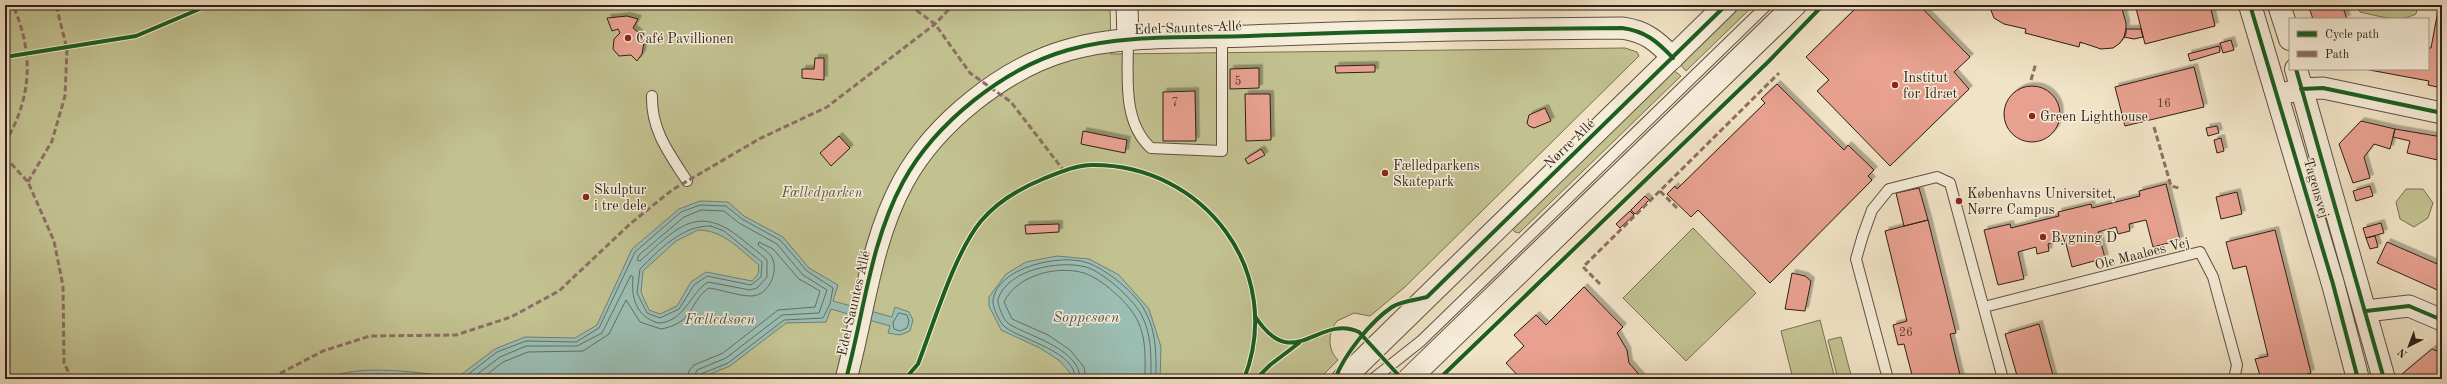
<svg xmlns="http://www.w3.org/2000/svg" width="2447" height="384" viewBox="0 0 2447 384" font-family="'Old Standard TT',serif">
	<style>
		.green { fill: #c2c190; stroke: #787052 }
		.water { fill: #9bbeb4; stroke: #707e74; fill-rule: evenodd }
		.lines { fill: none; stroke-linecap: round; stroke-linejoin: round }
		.shore { stroke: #656e64; stroke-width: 1 }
		.building { fill: #e8a190; stroke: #2f1f15; filter: url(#shadow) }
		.service-casing { stroke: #605041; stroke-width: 12 }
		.minor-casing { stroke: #605041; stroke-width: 23 }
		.tertiary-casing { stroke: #605041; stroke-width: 24 }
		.service { stroke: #f6edda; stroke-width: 10 }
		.minor { stroke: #f6edda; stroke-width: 21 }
		.tertiary { stroke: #f6edda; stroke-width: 22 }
		.quiet { stroke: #8d6e63; stroke-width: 3; stroke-dasharray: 6 3; stroke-linecap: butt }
		.cycleway-casing { stroke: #f6edda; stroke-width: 6 }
		.cycleway { stroke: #1b5e20; stroke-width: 4 }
		.poi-dot { fill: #8f2418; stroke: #f6edda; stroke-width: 1.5 }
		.labels { text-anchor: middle; stroke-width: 3; stroke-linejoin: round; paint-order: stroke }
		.number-label { font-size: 12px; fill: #5d4034 }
		.street-label { font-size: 14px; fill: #2f1f15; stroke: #f6edda }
		.poi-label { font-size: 14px; fill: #2f1f15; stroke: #f6edda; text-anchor: start }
		.park-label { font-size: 14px; font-style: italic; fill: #5b503a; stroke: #f6edda }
		.water-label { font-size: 15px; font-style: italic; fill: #4f4f45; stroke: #f6edda }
	</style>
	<defs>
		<filter id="shadow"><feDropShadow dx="3.5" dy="-3.5" stdDeviation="0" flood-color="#0004"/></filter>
	</defs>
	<rect width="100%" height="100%" fill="#f1e3c6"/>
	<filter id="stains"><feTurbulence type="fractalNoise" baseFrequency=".005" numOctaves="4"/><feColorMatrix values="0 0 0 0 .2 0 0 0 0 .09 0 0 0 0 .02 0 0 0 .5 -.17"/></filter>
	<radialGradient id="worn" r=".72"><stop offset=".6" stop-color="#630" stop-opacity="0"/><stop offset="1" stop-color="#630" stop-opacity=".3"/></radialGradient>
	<path class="green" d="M5 5H1110L1111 54 1625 48 1637 52 1639 56 1405 287 1370 316 1354 313 1337 321C1328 333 1327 349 1338 360L1319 379H5Z
		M1740 5H1754L1686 71 1679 63Z
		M2357 5H2418L2416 14C2398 23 2379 16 2360 12Z
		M1673 70 1681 76 1519 233 1515 232 1512 229Z
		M2406 189H2423L2433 203 2428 218 2414 227 2400 219 2396 202Z
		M1693 228 1756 293 1686 361 1623 298Z
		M1820 320 1835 379H1793L1781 331Z
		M1841 337 1852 379H1838L1828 340Z"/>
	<path class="water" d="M700 201 728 202 744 216 783 237 809 268 838 285 833 301 892 317 895 307 909 312 913 320 910 331 900 335 888 333 890 326 831 309 826 322 786 323 730 366 698 379H328C359 362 423 374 458 377L495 349 525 337 575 338 597 325 632 249 679 209ZM698 230C724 230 740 250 759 265L758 274 752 281 706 272 691 282 677 306 660 314 649 310 641 292 643 271 676 241Z
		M1057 256 1089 259 1119 275 1149 309 1161 347 1160 379H1071V374L1060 361 1040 348 1001 330 989 306V297L1006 274 1026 262Z"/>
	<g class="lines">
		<path class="shore" d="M711 226 724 231 762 262 761 277 751 285 707 276 694 285 679 309 660 318 647 313 637 293 640 269C659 250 682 225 711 226Z
			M899 313 907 315 909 321 907 328 900 331 894 329 893 323Z
			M336 379 379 374 433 379
			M462 379 497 352 526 341 576 342 599 328 635 252 681 212 700 205 726 206 742 219 780 240 807 271 833 288 830 304 823 318 784 320 728 363 701 374 698 379
			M471 379 500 357 526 346H577L602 333 631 275 633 277C631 298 636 316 658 323 685 322 689 294 708 282L750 290 757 288 767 277V260C760 253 751 247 743 240 697 202 677 228 640 261L637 260 639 255 684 217 701 210 724 211 739 223 777 244 803 275 827 290 819 313 782 315 726 358 697 370 693 379
			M481 379 503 362 528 352 583 351 609 334 626 300 640 322 661 329C695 323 689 301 709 288 723 290 738 296 752 296 768 295 778 274 773 260 771 253 763 249 758 245L759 242 773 249 799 279 820 291 815 307 778 310 723 353 694 365 689 371 687 379
			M1075 379C1077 352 1022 340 1005 327 1000 323 992 307 993 300 997 267 1062 253 1088 263 1107 270 1136 293 1145 311 1157 333 1156 356 1156 379
			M1080 379C1081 349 1028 336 1009 324 1004 321 997 305 998 299 1008 269 1059 260 1086 267 1103 272 1132 298 1141 314 1152 334 1151 357 1151 379
			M1086 379 1084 367 1070 350 1048 335 1012 319 1004 302C1017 275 1057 265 1084 273 1102 279 1126 301 1135 316 1147 336 1145 358 1145 379"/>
	</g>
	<path class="building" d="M1859 5H1897L1902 10 1907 5H1919L1970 57 1954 72 1969 89 1890 166 1817 91 1829 80 1806 57Z
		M1989 5H2121L2126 23V34L2120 43 2113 48 2101 49 2080 42 2079 47 2025 33 2026 29 2004 24 1994 18Z
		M2148 5H2210L2215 26 2145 44 2136 8Z
		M2308 5H2342L2347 19H2313Z
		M2439 5H2442V88L2428 85 2429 81 2364 69H2428V48H2431Z
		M627 16 638 19 633 28 640 34 644 42 642 54 637 61 631 55 619 56 613 49 614 39 620 33 618 29 612 31 607 18Z
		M2126 29H2141L2143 37 2134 39 2124 37Z
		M2231 40 2234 50 2223 53 2220 43Z
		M2219 46 2220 52 2190 61 2188 54Z
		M815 58H824V80L802 78V69H814Z
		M1375 65V72L1336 73 1335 66Z
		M2194 67 2204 107 2125 126 2115 87Z
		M1259 68V88L1230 89V69Z
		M1777 84 1844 150 1848 145 1874 170 1868 176 1872 180 1770 283 1698 210 1691 217 1667 194 1675 186 1677 189 1765 103 1761 99Z
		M2004 114a28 28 0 1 1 56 0a28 28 0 1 1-56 0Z
		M1195 91 1196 141H1163V92Z
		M1245 94H1270L1271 140 1246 141Z
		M1545 108 1551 121 1534 128 1529 126 1527 123 1529 115Z
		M2361 121 2395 129 2390 149 2374 144 2364 157 2370 178 2353 183 2339 144Z
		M2217 126 2219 133 2208 136 2206 128Z
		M2395 129 2442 137V161L2407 153 2410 141 2393 137Z
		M1083 131 1127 140 1125 153 1081 144Z
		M839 136 850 148 831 166 820 153Z
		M2221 138 2224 151 2217 153 2214 140Z
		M1261 149 1265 155 1248 164 1245 159Z
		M2166 184 2180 240 2153 247 2146 220 2129 224 2130 231 2118 234 2116 227 2098 232 2105 258 2072 267 2065 240 2048 244 2049 251 2037 254 2036 247 2018 252 2024 279 1998 285 1984 230 2010 224 2011 228 2059 216 2058 212 2091 204 2092 208 2140 196 2139 191Z
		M2370 186 2373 196 2356 201 2353 191Z
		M1919 188 1928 220 1904 226 1896 193Z
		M2237 192 2242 214 2221 219 2216 197Z
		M1645 196 1649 200 1635 214 1631 210Z
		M1630 211 1634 215 1620 228 1616 224Z
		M1928 220 1956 333 1950 334 1961 379H1913L1904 344 1898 345 1893 325 1907 321 1885 231Z
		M2381 223 2384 233 2366 238 2363 228Z
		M1059 224V232L1026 234 1025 225Z
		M2275 230 2311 373 2289 379H2261L2255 359 2268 356 2246 266 2233 269 2226 242Z
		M2375 236 2378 247 2370 249 2366 238Z
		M2387 242 2442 266V292L2377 263Z
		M1792 273 1805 276 1811 281 1805 311 1785 309Z
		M1584 287 1623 327 1617 333 1627 350 1629 363 1643 379H1521L1506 363 1524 346 1514 335 1536 315 1546 325Z
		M2039 324 2054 379H2018L2005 334Z
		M2432 349 2442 353V379H2403L2402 374Z"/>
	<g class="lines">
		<defs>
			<path id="service" d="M1128 40C1128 76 1122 122 1151 148L1222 151V37
				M652 96C651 130 669 153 687 181
				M1984 307 2200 252 2213 277 2237 365 2234 379
				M1373 379 1421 341 1767 5
				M1888 379 1856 259 1863 235 1872 210 1889 189 1937 177 1950 183 2003 379"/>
			<path id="minor" d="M1127 5 1128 40
				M2278 95 2301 89 2323 88 2442 113
				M2366 311 2409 306 2442 320
				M846 379C864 313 870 243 903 182 935 123 1004 68 1068 50 1122 34 1192 38 1249 36 1373 31 1497 29 1622 28 1645 31 1657 41 1673 58"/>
			<path id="tertiary" d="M2250 5 2333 284 2358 379
				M2279 5 2290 39
				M2296 69 2384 379
				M1343 379 1726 5
				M1409 379 1795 5"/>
		</defs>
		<use href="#service" class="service-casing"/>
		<use href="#minor" class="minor-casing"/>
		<use href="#tertiary" class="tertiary-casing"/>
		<use href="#service" class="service"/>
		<use href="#minor" class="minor"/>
		<use href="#tertiary" class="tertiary"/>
		<path class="quiet" d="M909 5 935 24 970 73 1011 102 1064 171
			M2031 80 2036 63
			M2154 127 2171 186 2179 188
			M5 143C32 97 34 54 13 5
			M5 157 28 182 54 241 63 286 64 363 72 379
			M28 182 52 141 65 96 67 49 56 5
			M1660 191 1677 208
			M1600 284 1583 267 1779 73
			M273 379 279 374 323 351 370 336 456 335 511 317 559 291 630 224 672 190 759 139 827 107 935 24 953 5"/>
		<defs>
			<path id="cycleway" d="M2250 5 2333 284 2358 379
				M5 57 136 36 209 5
				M2296 69 2384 379
				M2301 89 2323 88 2442 113
				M2366 311 2409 306 2442 320
				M1255 316C1293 376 1318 313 1359 332L1402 379
				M846 379C864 313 870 243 903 182 935 123 1004 68 1068 50 1122 34 1192 38 1249 36 1373 31 1497 29 1622 28 1645 31 1657 41 1673 58
				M905 379 918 364C934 323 954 254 981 221 997 202 1021 188 1043 179 1058 173 1076 165 1092 165 1204 164 1286 272 1244 379
				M1256 379 1270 365 1299 343
				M1335 379C1344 355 1370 322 1392 307 1401 301 1416 300 1427 297L1726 5
				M1439 379 1768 62 1823 5"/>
		</defs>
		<use href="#cycleway" class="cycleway-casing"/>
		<use href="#cycleway" class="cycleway"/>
	</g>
	<g class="poi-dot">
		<circle cx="628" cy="38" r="4"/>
		<circle cx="1895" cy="85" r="4"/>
		<circle cx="2032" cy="116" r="4"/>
		<circle cx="1385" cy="173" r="4"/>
		<circle cx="586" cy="197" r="4"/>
		<circle cx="1959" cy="201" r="4"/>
		<circle cx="2043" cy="237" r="4"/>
	</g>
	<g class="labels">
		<g class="number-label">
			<text x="1238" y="85">5</text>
			<text x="1175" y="106">7</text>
			<text x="2164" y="107">16</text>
			<text x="1906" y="336">26</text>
		</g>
		<g class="street-label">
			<text transform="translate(1188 27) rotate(-2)" y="5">Edel Sauntes Allé</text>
			<text transform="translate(1569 143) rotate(-44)" y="5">Nørre Allé</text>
			<text transform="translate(2317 188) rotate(74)" y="5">Tagensvej</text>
			<text transform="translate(2142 253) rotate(-14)" y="5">Ole Maaløes Vej</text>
			<text transform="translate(853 303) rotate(-77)" y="5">Edel Sauntes Allé</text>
		</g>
		<g class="poi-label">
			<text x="636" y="43">Café Pavillionen</text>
			<text x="1903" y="82">Institut<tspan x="1903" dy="16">for Idræt</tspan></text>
			<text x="2040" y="121">Green Lighthouse</text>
			<text x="1393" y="170">Fælledparkens<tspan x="1393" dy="16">Skatepark</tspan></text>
			<text x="594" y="194">Skulptur<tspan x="594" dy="16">i tre dele</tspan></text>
			<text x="1967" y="198">Københavns Universitet,<tspan x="1967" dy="16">Nørre Campus</tspan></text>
			<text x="2051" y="242">Bygning D</text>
		</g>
		<g class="park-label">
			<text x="822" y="197">Fælledparken</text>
		</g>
		<g class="water-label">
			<text x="1086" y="322">Soppesøen</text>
			<text x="720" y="324">Fælledsøen</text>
		</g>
	</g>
	<rect width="2447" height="384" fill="none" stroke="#f1e3c6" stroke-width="20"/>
	<rect x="6" y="6" width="2435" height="372" fill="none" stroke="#2f1f15" stroke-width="2"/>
	<rect x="10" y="10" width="2427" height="364" fill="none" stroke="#2f1f15"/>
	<rect x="2289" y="18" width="140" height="52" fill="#f6edda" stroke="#a69b8b"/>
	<rect x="2297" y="31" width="20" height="6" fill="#1b5e20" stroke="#a69b8b"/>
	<text x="2325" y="38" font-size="12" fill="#2f1f15">Cycle path</text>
	<rect x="2297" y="51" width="20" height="6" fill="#8d6e63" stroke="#a69b8b"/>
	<text x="2325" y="58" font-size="12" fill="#2f1f15">Path</text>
	<g transform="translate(2409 346) rotate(222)" stroke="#f6edda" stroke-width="3" paint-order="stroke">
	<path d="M0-3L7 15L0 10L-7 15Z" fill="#2f1f15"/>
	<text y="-6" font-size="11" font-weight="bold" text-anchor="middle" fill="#2f1f15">N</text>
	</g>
	<rect width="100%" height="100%" filter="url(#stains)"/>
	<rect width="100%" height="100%" fill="url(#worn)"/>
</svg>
